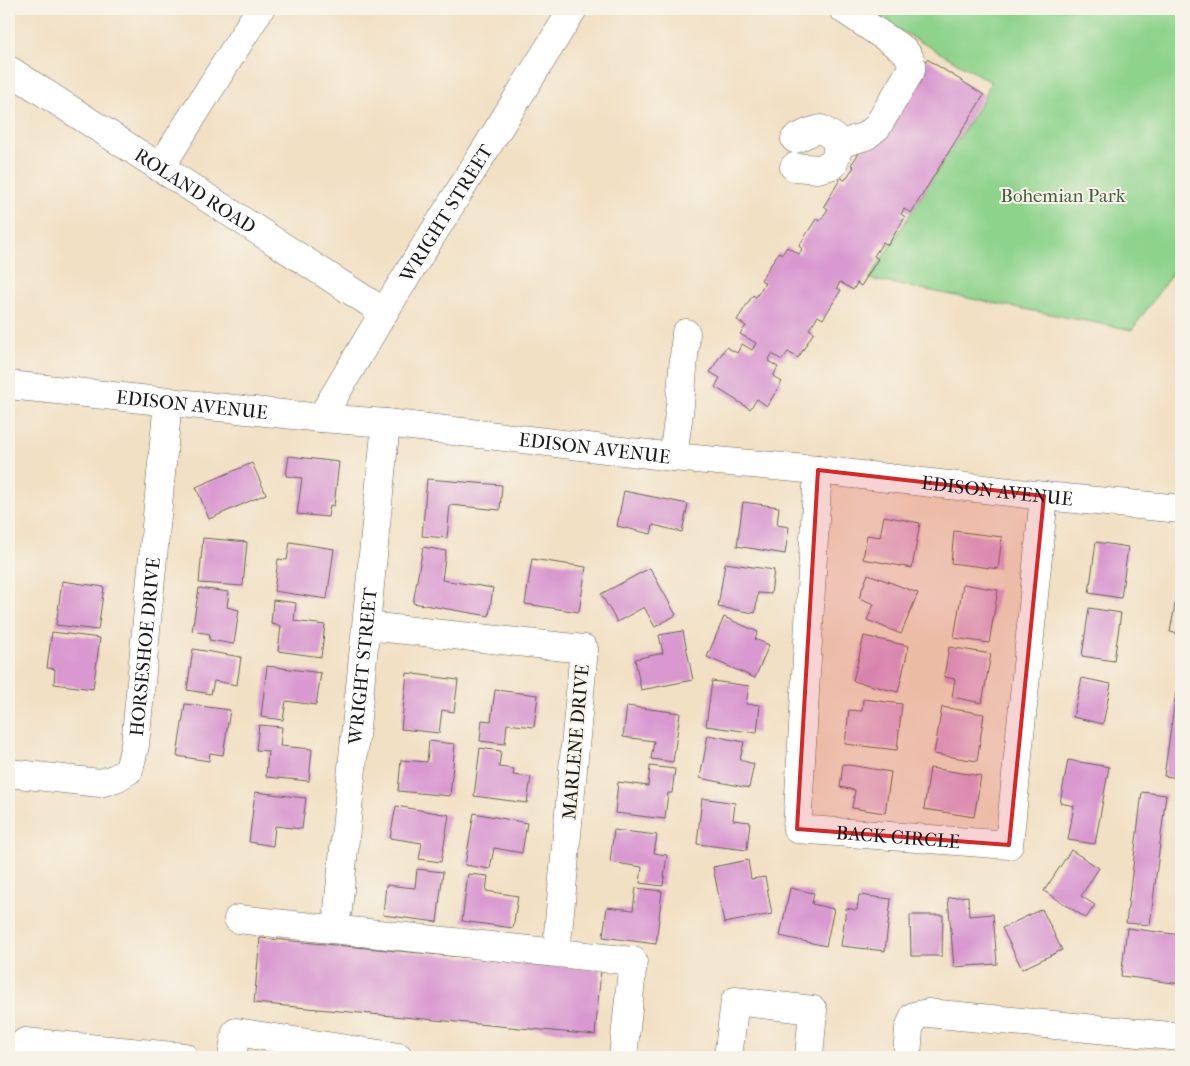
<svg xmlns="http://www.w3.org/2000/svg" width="1190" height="1066" viewBox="0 0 1190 1066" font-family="'IM FELL French Canon',serif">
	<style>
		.green { fill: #8ed38c; stroke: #557854 }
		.building { fill: #d999d0 }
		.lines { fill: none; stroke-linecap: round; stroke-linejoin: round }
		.minor-casing { stroke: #676157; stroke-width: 29 }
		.path { stroke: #676157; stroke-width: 3; stroke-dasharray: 1 4; stroke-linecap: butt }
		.minor { stroke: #fff; stroke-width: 28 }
		.marked { fill: #d62828; fill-opacity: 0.2; stroke: #d62828; stroke-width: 4; stroke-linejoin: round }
		.labels { text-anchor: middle; stroke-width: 4; stroke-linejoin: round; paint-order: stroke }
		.street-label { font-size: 19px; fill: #1c1c1c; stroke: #f7f3e8 }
		.park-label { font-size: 19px; fill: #445c43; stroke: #f7f3e8 }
	</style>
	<rect width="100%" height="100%" fill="#f7f3e8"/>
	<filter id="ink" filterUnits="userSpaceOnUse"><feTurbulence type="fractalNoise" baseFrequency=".02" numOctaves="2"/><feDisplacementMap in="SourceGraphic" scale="10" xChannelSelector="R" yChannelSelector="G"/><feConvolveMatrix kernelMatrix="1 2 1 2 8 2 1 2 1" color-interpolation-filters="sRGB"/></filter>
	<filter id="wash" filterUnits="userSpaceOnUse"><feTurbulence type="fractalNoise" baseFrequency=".0096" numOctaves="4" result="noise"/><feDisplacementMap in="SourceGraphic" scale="20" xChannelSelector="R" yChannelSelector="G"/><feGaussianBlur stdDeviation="1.12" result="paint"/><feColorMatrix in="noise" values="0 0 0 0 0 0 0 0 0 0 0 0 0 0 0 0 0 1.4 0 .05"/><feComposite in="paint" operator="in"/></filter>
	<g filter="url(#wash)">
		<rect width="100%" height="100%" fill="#f2e0c4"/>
		<path class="green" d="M863 9H1181V261L1132 330 869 279 983 100 991 82Z"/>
		<g id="blocks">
			<path class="building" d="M927 59 984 95 911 213 904 209 901 214 905 217 888 245 883 242 874 256 878 259 861 286 857 283 853 290 840 282 837 288 841 290 823 319 818 316 809 329 814 332 798 358 788 352 782 360 772 354 768 361 778 367 773 376 782 382 767 406 757 399 750 409 715 387 720 378 710 372 726 347 737 353 742 344 752 350 756 343 740 334 746 326 737 320 753 295 756 297 765 283 761 280 779 252 782 254 787 247 799 254 802 249 799 246 816 219 820 221 828 209 824 206 841 178 845 180 854 167 851 165 865 144 872 148Z
				M289 456 339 462 334 506 330 505 328 517 297 514 302 478 286 476Z
				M252 463 266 494 209 519 196 487Z
				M427 479 502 485 500 510 450 505 447 538 422 536Z
				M624 491 688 504 682 532 653 525 651 534 617 526Z
				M743 502 779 507 777 525 789 527 785 554 737 546Z
				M884 516 920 523 912 568 863 559 867 535 880 537Z
				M954 531 1002 537 998 569 951 563Z
				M203 538 247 542 243 586 199 583Z
				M290 542 334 549 327 599 274 591 278 559 287 560Z
				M1096 542 1128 547 1121 598 1089 593Z
				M423 547 446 551 442 580 493 588 489 616 413 603Z
				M532 559 586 567 579 612 525 604Z
				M725 563 774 570 771 594 758 593 755 613 718 607Z
				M650 568 676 615 655 627 644 607 617 622 601 594Z
				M868 574 918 593 901 634 867 620 874 604 859 598Z
				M1180 577 1181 578V634L1170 632Z
				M62 581 104 587 98 630 56 625Z
				M963 584 998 590 989 643 954 638Z
				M199 588 229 592 227 607 239 610 234 644 209 640 210 634 192 631Z
				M273 600 296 603 294 621 325 625 321 657 278 651 281 626 271 624Z
				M1089 608 1121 613 1114 661 1082 656Z
				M724 617 758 632 755 639 769 645 755 678 707 657Z
				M683 631 693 680 641 690 635 659 663 653 659 635Z
				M52 632 100 638 93 689 54 684 55 669 47 668Z
				M864 636 909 646 898 692 853 681Z
				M949 647 991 654 982 703 952 697 955 679 944 677Z
				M193 649 241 657 237 685 214 681 211 694 187 690Z
				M1180 665 1181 770 1180 778 1164 776Z
				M267 666 321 673 316 705 286 701 283 720 261 717Z
				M407 673 458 680 454 712 442 710 439 733 401 729Z
				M1082 678 1111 684 1103 724 1073 717Z
				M712 681 749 686 746 704 760 705 757 733 706 726Z
				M495 690 538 695 534 727 507 724 505 744 480 741 482 720 491 721Z
				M863 699 902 704 897 750 845 744 849 710 862 711Z
				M185 704 230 710 223 755 210 753 209 761 177 756Z
				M627 706 680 713 673 762 651 759 654 741 623 737Z
				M942 707 984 714 977 761 934 754Z
				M259 725 282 727 280 746 312 749 309 781 266 777 268 751 256 750Z
				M708 735 744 742 740 760 754 764 749 788 700 778Z
				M429 741 455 744 450 796 398 791 401 760 427 762Z
				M480 748 501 751 499 767 514 769 513 775 531 777 527 803 474 796Z
				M1068 760 1109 767 1095 844 1068 840 1074 806 1060 803Z
				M843 764 891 772 885 813 852 808 855 790 840 787Z
				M650 766 675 769 672 793H668L665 819 615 813 618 782 648 786Z
				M930 768 981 776 974 817 924 809Z
				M255 792 306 798 302 829 275 826 273 846 249 842Z
				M1142 792 1166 795 1150 925 1126 923Z
				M702 798 735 803 733 820 750 822 747 850 697 844Z
				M396 806 449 815 441 862 419 859 422 843 390 838Z
				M474 813 527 823 522 853 494 848 490 869 465 865Z
				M614 830 657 835 654 853 667 855 663 886 640 883 642 867 610 862Z
				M1071 850 1099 868 1081 896 1095 905 1086 918 1044 891Z
				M748 860 751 879 765 877 772 914 724 923 713 867Z
				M417 869 443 872 437 922 383 915 386 885 415 888Z
				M468 874 488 876 486 891 518 896 513 928 462 921Z
				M636 888 662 891 656 944 603 937 607 907 633 910Z
				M790 888 814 893 812 904 834 909 826 946 780 936Z
				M859 895 891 899 885 951 841 946 846 908 857 910Z
				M968 896 969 916 993 914 997 964 954 967 948 898Z
				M1042 909 1062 950 1022 969 1002 928Z
				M910 915H943L942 956H911Z
				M1127 928 1181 935V984L1121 976Z
				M260 938 601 970 595 1035 254 1003Z"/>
		</g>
	</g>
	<g filter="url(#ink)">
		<use href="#blocks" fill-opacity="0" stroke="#676157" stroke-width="1"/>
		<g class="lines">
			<defs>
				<g id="minor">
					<path id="s1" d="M9 70 384 312"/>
					<path d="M837 145 866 136 877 127 911 70C912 61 910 57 904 50L843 9"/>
					<path d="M794 167 818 169 833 165 838 150 834 137 821 129 810 132 795 139"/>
					<path d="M160 168 260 9"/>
					<path id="s2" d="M9 385 321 418 386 423 673 457 818 470 1044 496 1181 509"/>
					<path id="s3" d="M321 418 384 312 573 9"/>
					<path d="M673 457 680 405 686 333"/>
					<path id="s4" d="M818 470 797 829 1009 845 1044 496"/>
					<path d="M367 626 584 649 558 933"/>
					<path id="s5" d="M9 773 100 783 116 778 129 770 135 745 168 401"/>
					<path id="s6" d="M338 910 386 423"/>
					<path d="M238 919 633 961 623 1057"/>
					<path d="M25 1042 184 1057"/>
					<path d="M232 1057 236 1032 399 1057"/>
					<path d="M728 1057 735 1001 813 1010 809 1057"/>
					<path d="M907 1057 909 1029 914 1016 928 1013 1181 1037"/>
				</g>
			</defs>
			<use href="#minor" class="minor-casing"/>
			<path class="path" d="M1178 9 1181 14"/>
			<use href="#minor" class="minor"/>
		</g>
	</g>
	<path class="marked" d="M818 470 1044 496 1009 845 797 829Z"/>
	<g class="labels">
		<g class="street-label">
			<text dy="7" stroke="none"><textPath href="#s1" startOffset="222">ROLAND ROAD</textPath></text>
			<text dy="7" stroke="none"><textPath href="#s3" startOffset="240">WRIGHT STREET</textPath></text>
			<text dy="7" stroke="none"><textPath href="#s2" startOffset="184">EDISON AVENUE</textPath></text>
			<text dy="7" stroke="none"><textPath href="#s2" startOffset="589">EDISON AVENUE</textPath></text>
			<text dy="7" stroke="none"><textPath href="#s2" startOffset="994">EDISON AVENUE</textPath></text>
			<text dy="7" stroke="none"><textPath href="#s5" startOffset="248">HORSESHOE DRIVE</textPath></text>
			<text dy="7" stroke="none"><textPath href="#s6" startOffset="245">WRIGHT STREET</textPath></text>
			<text transform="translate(575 742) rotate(-85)" y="7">MARLENE DRIVE</text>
			<text dy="7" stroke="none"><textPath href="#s4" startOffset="461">BACK CIRCLE</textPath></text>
		</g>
		<g class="park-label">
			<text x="1063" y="202">Bohemian Park</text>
		</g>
	</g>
	<rect width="1190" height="1066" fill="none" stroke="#f7f3e8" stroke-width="30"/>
</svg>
